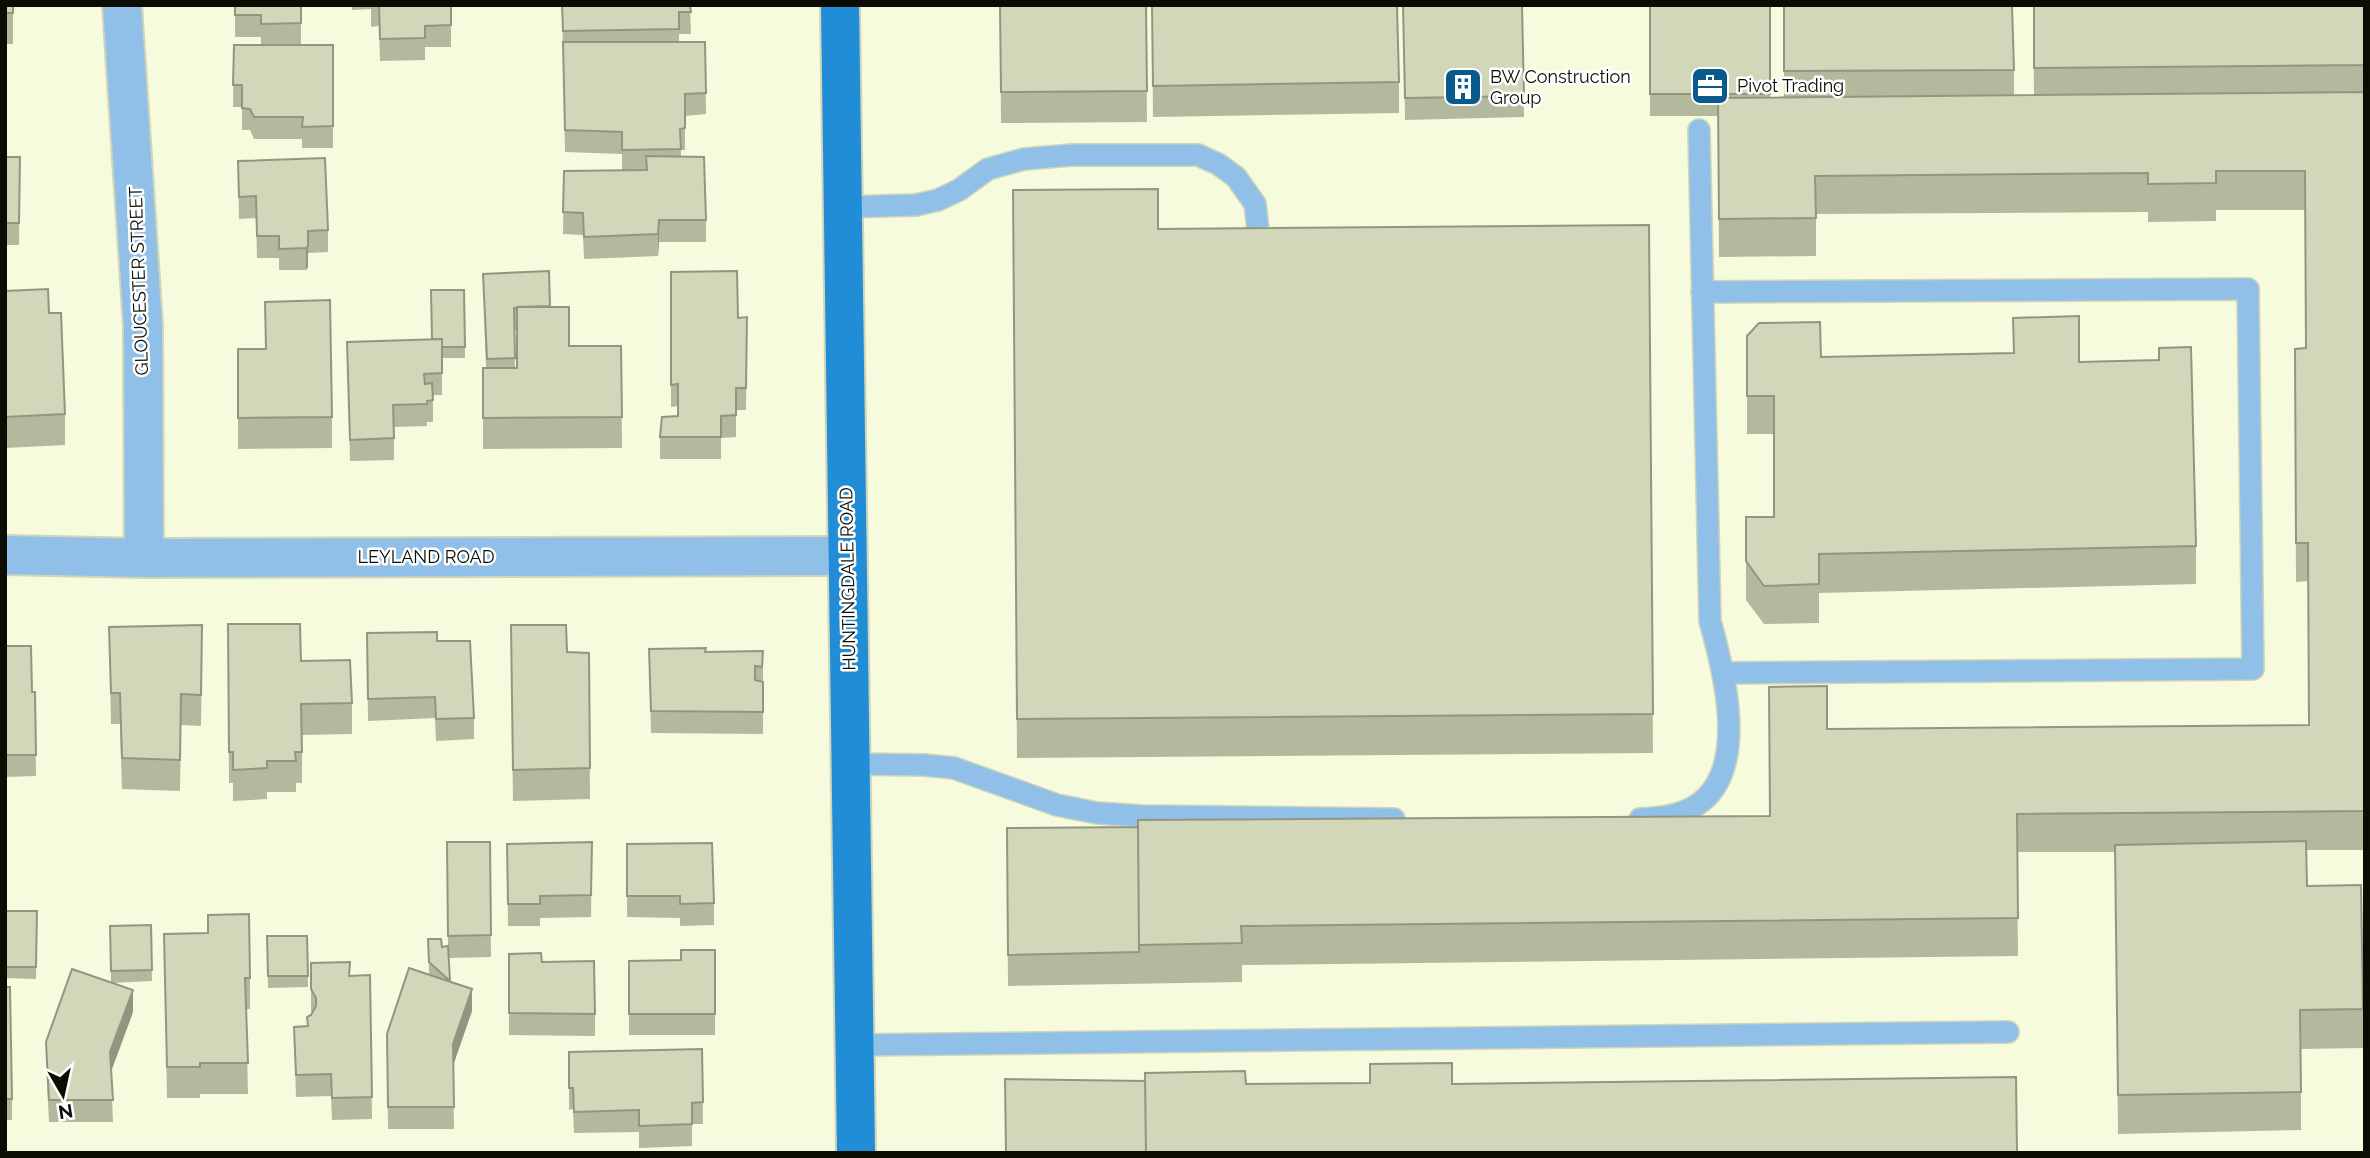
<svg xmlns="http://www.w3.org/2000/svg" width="2370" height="1158" viewBox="0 0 2370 1158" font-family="Raleway,sans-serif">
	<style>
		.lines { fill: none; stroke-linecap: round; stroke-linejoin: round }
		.service-casing { stroke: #d0d5b9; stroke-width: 24 }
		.minor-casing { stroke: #d0d5b9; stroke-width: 42 }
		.primary-casing { stroke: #d0d5b9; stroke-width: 42 }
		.service { stroke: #90c0e8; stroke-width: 21 }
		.minor { stroke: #90c0e8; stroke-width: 38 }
		.primary { stroke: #208dd6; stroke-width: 38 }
		.wall { fill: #b4b99e; fill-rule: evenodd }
		.shaded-wall { fill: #929681 }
		.building { fill: #d1d7b8; stroke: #929681; stroke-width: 2 }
		.labels { text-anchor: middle; stroke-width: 5; stroke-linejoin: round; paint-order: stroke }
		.poi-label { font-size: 18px; fill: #0b0c04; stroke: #fff; text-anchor: start }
		.street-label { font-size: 18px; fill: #0b0c04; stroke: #fff }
	</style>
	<rect width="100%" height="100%" fill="#f5fbdc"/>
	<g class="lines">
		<defs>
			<path id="service" d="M843 207 916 205 938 200 959 190 988 169 1024 159 1072 155H1198L1218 164 1236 177 1255 204 1261 254
				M1702 292 2248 289 2253 669 1723 673
				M851 764 924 765 954 768 1057 805 1097 813 1142 816 1394 819
				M1640 819C1660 818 1680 816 1697 805 1750 770 1724 671 1710 621L1699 130
				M855 1045 2008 1032"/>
			<path id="minor" d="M122 5 143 326 144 558
				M5 555 144 558 847 556"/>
			<path id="primary" d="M840 5 856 1153"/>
		</defs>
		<use href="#service" class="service-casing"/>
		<use href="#minor" class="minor-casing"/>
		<use href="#primary" class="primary-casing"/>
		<use href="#service" class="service"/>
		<use href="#minor" class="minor"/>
		<use href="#primary" class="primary"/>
	</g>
	<path class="wall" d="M5 5H13V44H5Z
		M235 5H301V45H333V148H302V139H254L250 130H242V107H233L234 45H261V37H235Z
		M352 5H451V47H425V60L380 61 379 26 371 27V9L352 10Z
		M562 5H690L691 34H679V42H705L706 114 685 116V150H681V156L706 220V242H659L658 256 584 259 583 235 563 234 564 171 622 170V154L565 152Z
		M1000 5H1146L1147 122 1001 123Z
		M1152 5 1399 82V113L1153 117Z
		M1403 5H1522L1524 117 1405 120Z
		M1650 5H1770V98H1784V5L2014 70V96L2034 95 2033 5H2365V850H2306L2307 886 2363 1009V1048L2301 1049V1130L2118 1134 2115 852H2017L2018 956 1242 965V982L1008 986 1007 828 1138 827 1770 816 1827 729 2309 725 2308 581 2296 582 2295 349 2306 348 2305 210H2216V221L2148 222V212L1816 214V256L1719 257 1718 116H1650Z
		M5 157H20L19 245H5Z
		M238 161 328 230V252L308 253V267L306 270H279V258H257L256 218 239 219Z
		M1013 190 1158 229 1649 225 1653 753 1017 758Z
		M671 272 738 318 747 339 746 410H736V437L721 438V459H660V437L678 416V406L671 407Z
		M483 274 550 307 569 346H621L622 448 483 449V368H486ZM514 330H517V368H515Z
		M464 290 465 358H442V395H433V422H427V426L394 427V460L350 461 347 342 432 339Z
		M5 291 49 313 65 414V445L5 448Z
		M265 302 332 417V448L238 449V349H265Z
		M2013 318 2079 362 2159 360V348L2196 546V584L1819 593V623L1764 624 1746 600V517H1774V434H1747V336L1821 357 2013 353Z
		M228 624 301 661 352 703V734L302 735V783H296V792H267V799L233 801V783H229Z
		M109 627 202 656 201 726 181 725 180 791 122 789 120 724H111Z
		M367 633 437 641 474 718V739L436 741 435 718 368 721Z
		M5 646 32 692H35L36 776 5 777Z
		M649 649 706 652 763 651V734L651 733Z
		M589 653 590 799 513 801 511 655Z
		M447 842H490L491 957 449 958 450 982 472 1011 453 1064 454 1129H388L387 1034 431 975 429 973 428 939 442 947 448 946Z
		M592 842 591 917 540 918V926H508L507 844Z
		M627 844 714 903V925L680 926V918L627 917Z
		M5 911H37L36 979 5 978Z
		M151 925 152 981 111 983 110 926Z
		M208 933 250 978V1009H246L248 1094H200V1098H167L164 934Z
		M267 936H307L308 987 268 988Z
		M715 950V1035H629V961L681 960Z
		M509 954 542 962 595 1014V1036L509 1035Z
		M311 963 350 976 370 975 372 1119 332 1120 331 1096 296 1097 294 1027 307 1026V1017L311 1015 312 1013 311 1011Z
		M5 987 12 1099V1120H5Z
		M133 1012 111 1072 113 1122H49L46 1063V1042Z
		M702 1049 703 1124H692V1146L639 1148V1132L574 1133 573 1109 569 1110V1052Z"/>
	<path class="shaded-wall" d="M659 220V242L658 256V234Z
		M308 246V267L306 270V248Z
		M472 989V1011L453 1066V1044Z
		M133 990V1012L110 1074V1052Z"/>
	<path class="building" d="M5 5H13V13H5Z
		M235 5H301V23L261 24V15H235Z
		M379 5H451V25L425 26V38L380 39Z
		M562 5H690L691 12H679V29L563 31Z
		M1000 5H1146L1147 91 1001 92Z
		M1152 5H1397L1399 82 1153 86Z
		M1403 5H1522L1524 96 1405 98Z
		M1650 5H1770V94H1650Z
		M1784 5H2012L2014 70 1784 71Z
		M2034 5H2365V65L2034 68Z
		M563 42H705L706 93 685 94V128L680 129 681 149 622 150V132L565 130Z
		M234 45H333V126L302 127 303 117H254L250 109 242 108V85H233Z
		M2365 92V811L2017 814 2018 918 1241 926 1242 943 1139 945 1138 820 1770 816 1769 687 1827 686V729L2309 725 2308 543H2296L2295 349 2306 348 2305 171H2216V183L2148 184V173L1815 176 1816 218 1719 219 1718 98Z
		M646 156 704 157 706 220H659L658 234 584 237 583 213 563 212 564 171 647 170Z
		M5 157H20L19 223H5Z
		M325 158 328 230 308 231V246L306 248 279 249V236H257L256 196 239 197 238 161Z
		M1158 189V229L1649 225 1653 714 1017 719 1013 190Z
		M549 271 550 306 517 307V308H514L515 358 487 359 483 274Z
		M737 271 738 318 747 317 746 388H736V415L721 416V437H660L662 417 678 416V384L671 385V272Z
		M48 289 49 313H61L65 414 5 417V291Z
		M431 290H464L465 347H442V339H432Z
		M330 300 332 417 238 418V349H266L265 302Z
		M517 307H569V346H621L622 417 483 418V368H517Z
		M2079 316V362L2159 360V348L2191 347 2196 546 1819 554V584L1764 586 1746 561V517H1774V396H1747V336L1759 323 1820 322 1821 357 2014 353 2013 318Z
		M442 339V373L424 374 425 384 432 383 433 400 427 401V404L393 405 394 438 350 440 347 342Z
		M228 624H300L301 661 350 660 352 703 301 704 302 752H295L296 761H267V768L233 770V752H229Z
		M202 625 201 695 181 694 180 760 122 758 120 693H111L109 627Z
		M511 625H566L567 652 589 653 590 768 513 770Z
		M437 632V641H470L474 718 436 719 435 697 368 699 367 633Z
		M5 646H31L32 692H35L36 755H5Z
		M706 648 705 652 763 651 762 667 755 666V680L763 682V712L651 711 649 649Z
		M1138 827 1139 952 1008 955 1007 828Z
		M2306 841 2307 886 2361 885 2363 1009 2300 1010 2301 1092 2118 1095 2115 845Z
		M447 842H490L491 935 448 936Z
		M592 842 591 895 540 896V904H508L507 844Z
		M712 843 714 903 680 904V896H627V844Z
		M5 911H37L36 967H5Z
		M249 914 250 978H245L248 1063H200V1067H167L164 934 208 933V915Z
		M151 925 152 970 111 971 110 926Z
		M267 936H307L308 976H268Z
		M428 939H441L442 947 448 946 450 981 429 962Z
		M681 950H715V1014H629V961L681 960Z
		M541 953 542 962 594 961 595 1014 509 1013V954Z
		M350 962 349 976 370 975 372 1097 332 1098 331 1074 296 1075 294 1027 308 1026 307 1017 311 1015 316 1006V998L311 989V963Z
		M409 968 472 989 453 1044 454 1107H388L387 1034Z
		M72 969 133 990 110 1052 113 1100H49L46 1042Z
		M5 987H10L12 1099H5Z
		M702 1049 703 1102 692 1103V1124L639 1126V1110L574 1112 573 1088H569V1052Z
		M1452 1063V1084L2016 1077 2017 1153H1146L1145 1073 1245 1071 1246 1084 1370 1083V1064Z
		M1005 1079 1145 1081 1146 1153H1006Z"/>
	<defs>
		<symbol id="office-square" viewBox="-11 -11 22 22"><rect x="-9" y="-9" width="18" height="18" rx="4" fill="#0a5a8d" stroke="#fff"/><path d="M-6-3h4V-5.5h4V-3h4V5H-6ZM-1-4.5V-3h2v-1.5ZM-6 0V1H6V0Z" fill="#fff"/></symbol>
		<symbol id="building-square" viewBox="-11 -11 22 22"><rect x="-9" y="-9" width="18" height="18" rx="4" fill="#0a5a8d" stroke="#fff"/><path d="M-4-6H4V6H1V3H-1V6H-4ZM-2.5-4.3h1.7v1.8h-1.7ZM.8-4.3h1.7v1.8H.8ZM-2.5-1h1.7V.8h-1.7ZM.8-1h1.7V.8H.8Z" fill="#fff"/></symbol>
	</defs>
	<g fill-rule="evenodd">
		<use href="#office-square" x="1688" y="64" width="44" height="44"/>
		<use href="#building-square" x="1441" y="65" width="44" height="44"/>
	</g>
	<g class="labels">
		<g class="poi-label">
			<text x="1490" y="83">BW Construction<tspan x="1490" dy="21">Group</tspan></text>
			<text x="1737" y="92">Pivot Trading</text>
		</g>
		<g class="street-label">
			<text transform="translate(139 281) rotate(-92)" y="6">GLOUCESTER STREET</text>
			<text x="426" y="563">LEYLAND ROAD</text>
			<text transform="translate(848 579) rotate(-91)" y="6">HUNTINGDALE ROAD</text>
		</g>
	</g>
	<rect width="2370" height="1158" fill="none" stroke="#0b0c04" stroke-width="14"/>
	<g transform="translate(63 1095) rotate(171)" stroke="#ffffff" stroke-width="5" paint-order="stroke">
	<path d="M0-5L12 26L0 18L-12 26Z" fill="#0b0c04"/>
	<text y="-10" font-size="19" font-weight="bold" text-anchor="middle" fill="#0b0c04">N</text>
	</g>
</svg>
